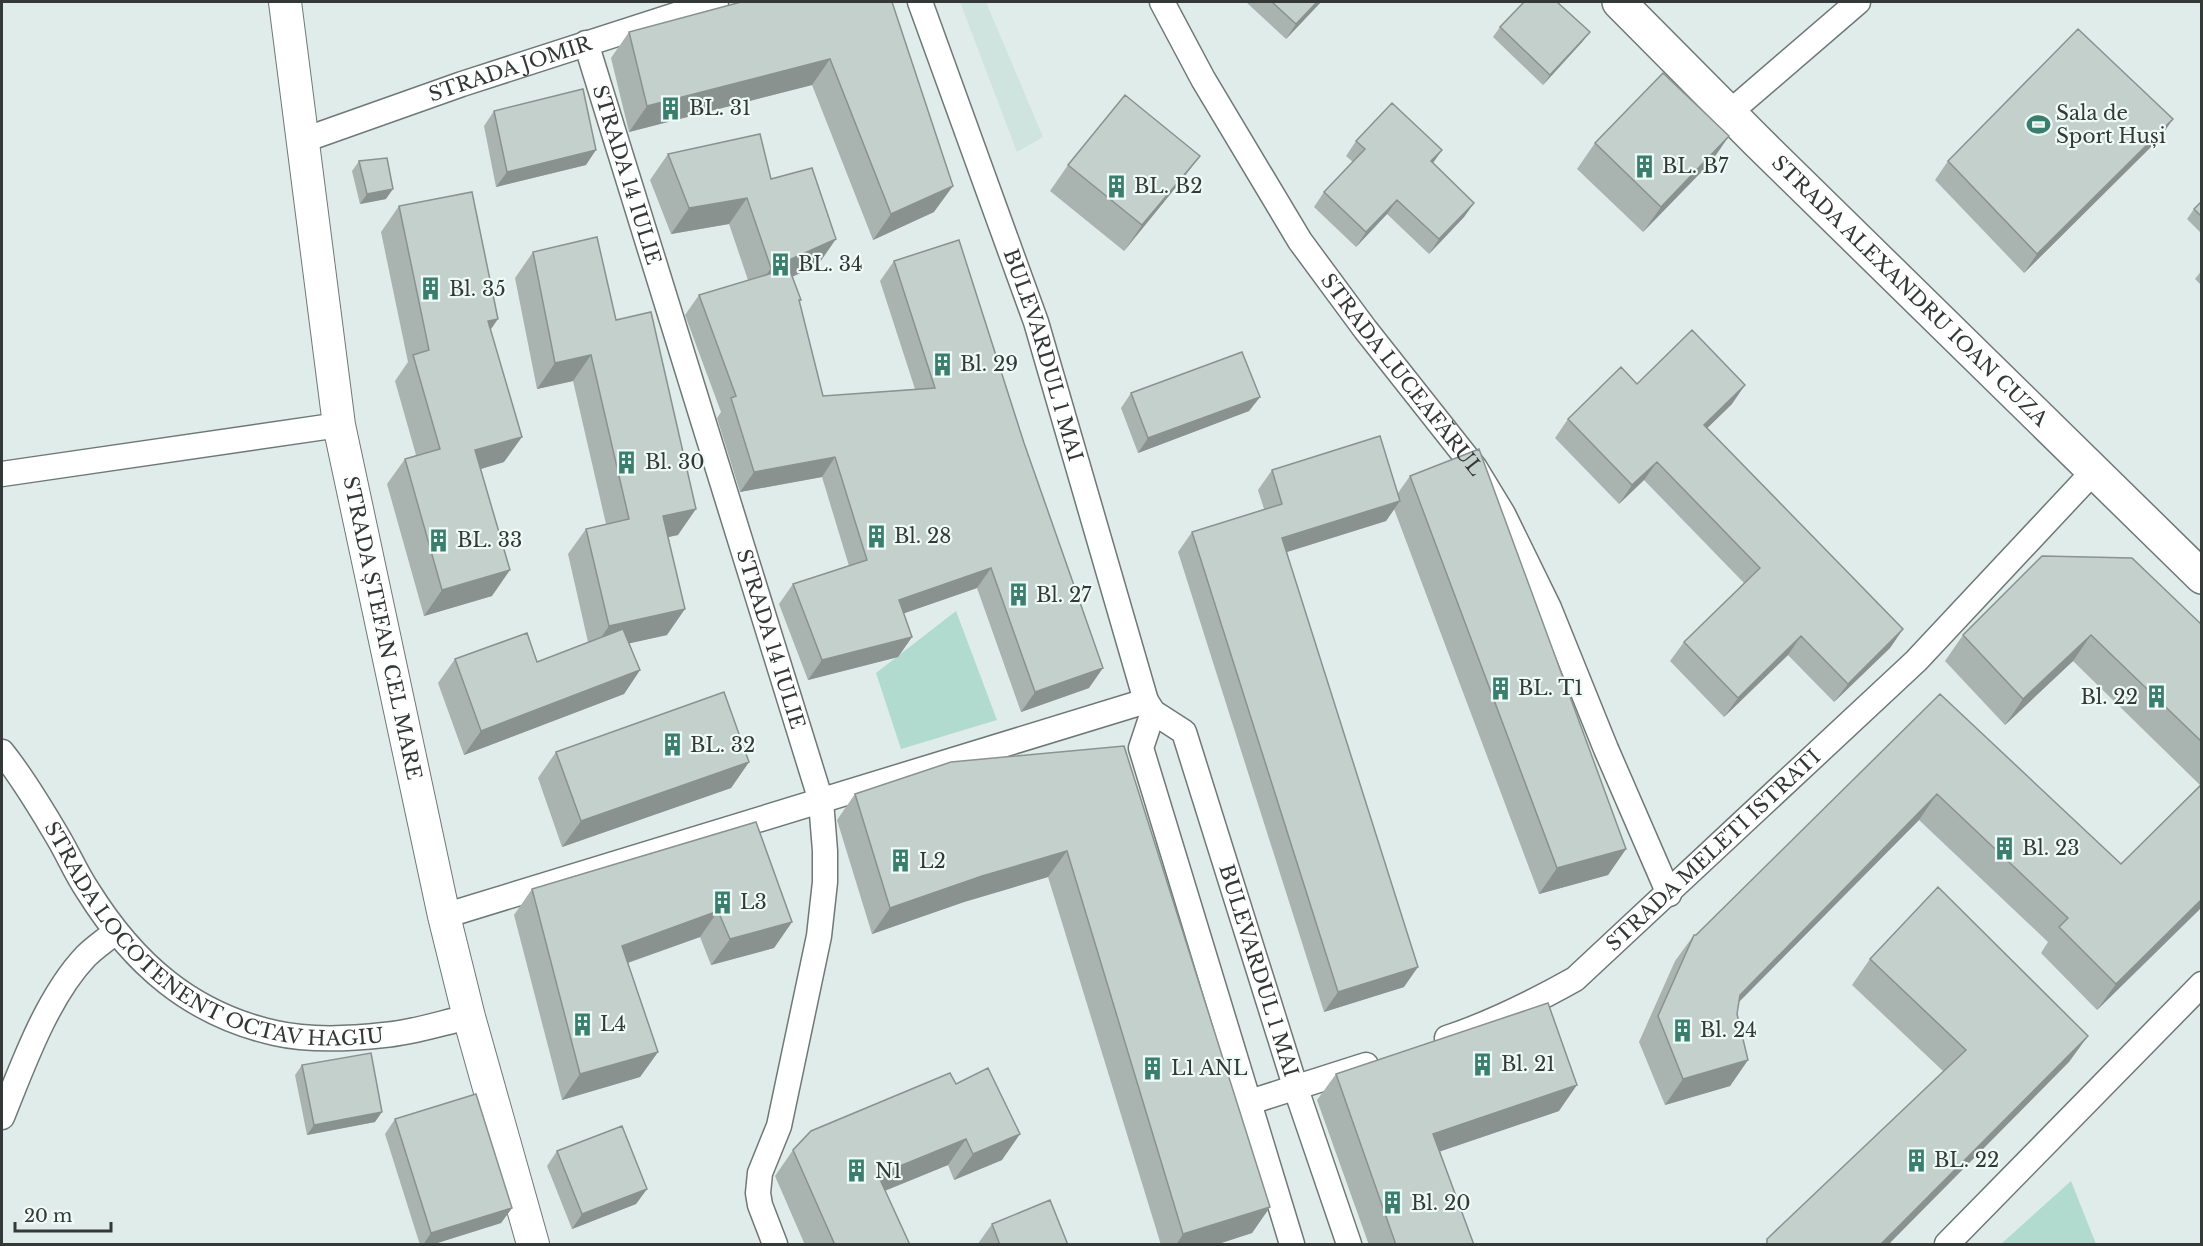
<svg xmlns="http://www.w3.org/2000/svg" width="2203" height="1246" viewBox="0 0 2203 1246" font-family="'Libre Baskerville',serif">
	<style>
		.built { fill: #cfe4de }
		.green { fill: #b2dbd0 }
		.lines { fill: none; stroke-linecap: round; stroke-linejoin: round }
		.minor-casing { stroke: #6e7976; stroke-width: 27 }
		.tertiary-casing { stroke: #6e7976; stroke-width: 34 }
		.trunk-casing { stroke: #6e7976; stroke-width: 36 }
		.minor { stroke: #fff; stroke-width: 24 }
		.tertiary { stroke: #fff; stroke-width: 32 }
		.trunk { stroke: #fff; stroke-width: 33 }
		.wall { fill: #a9b3af }
		.shaded-wall { fill: #89928f }
		.building { fill: #c4d0cc; stroke: #89928f; stroke-width: 1.5 }
		.labels { text-anchor: middle; stroke-width: 4.5; stroke-linejoin: round; paint-order: stroke }
		.street-label { font-size: 20px; fill: #343837; stroke: #edfaf6 }
		.poi-label { font-size: 20px; fill: #343837; stroke: #edfaf6; text-anchor: start }
	</style>
	<rect width="100%" height="100%" fill="#e0ece9"/>
	<path class="built" d="M960 2H986L1043 137 1017 152Z"/>
	<path class="green" d="M956 611 997 720 901 749 876 673Z
		M2071 1181 2096 1244H2001Z"/>
	<g class="lines">
		<defs>
			<g id="minor">
				<path id="s1" d="M920 2 1036 322 1146 701 1153 712 1184 732 1296 1089 1349 1244"/>
				<path id="s2" d="M1162 2 1203 79 1300 241 1365 329 1475 468 1503 514 1549 608 1606 749 1669 894"/>
				<path id="s3" d="M586 43 821 801 825 851V882L819 936 779 1126 760 1173 758 1193 760 1205 775 1244"/>
				<path d="M1729 113 1858 2"/>
				<path id="s4" d="M304 140 462 84 716 2"/>
				<path d="M2 474 339 425"/>
				<path d="M1153 712 1141 748 1292 1244"/>
				<path id="s5" d="M2 752C23 778 42 810 59 839 69 856 77 875 88 891 133 963 190 1014 275 1033 310 1041 349 1039 384 1035 412 1033 441 1023 469 1017"/>
				<path d="M444 916 1146 701"/>
				<path id="s6" d="M1447 1038C1492 1023 1534 1002 1575 979L1916 661 2094 471"/>
				<path d="M1250 1102 1366 1065"/>
				<path d="M2 1117C23 1065 47 997 86 956 95 947 106 940 115 932"/>
				<path d="M1947 1244 2202 984"/>
			</g>
			<g id="tertiary">
				<path id="s7" d="M285 2 339 425 444 916 469 1017 533 1244"/>
			</g>
			<g id="trunk">
				<path id="s8" d="M1619 2 1757 141 2202 577"/>
			</g>
		</defs>
		<use href="#minor" class="minor-casing"/>
		<use href="#tertiary" class="tertiary-casing"/>
		<use href="#trunk" class="trunk-casing"/>
		<use href="#minor" class="minor"/>
		<use href="#tertiary" class="tertiary"/>
		<use href="#trunk" class="trunk"/>
	</g>
	<path class="wall" d="M892 2 934 212 873 240 812 85 629 132 611 58 629 32Z
		M1246 2H1321L1286 39Z
		M1500 27 1583 41 1543 85 1493 37Z
		M494 111 586 165 496 187 484 126Z
		M1729 136 1711 162 1643 232 1577 169 1595 143Z
		M2160 138 2024 273 1935 180 1948 161Z
		M1356 141 1442 150 1433 163 1474 203 1464 217 1429 254 1387 214 1356 247 1314 207 1324 192 1353 162 1346 156Z
		M668 154 771 179 818 265 792 277 801 300 799 301 823 396 915 389 880 281 894 261 1089 688 1021 712 977 588 904 613 912 637 898 657 808 680 779 604 793 584 849 566 822 477 740 492 717 418 721 412 685 315 699 295 748 280 729 224 671 234 650 180Z
		M359 161 386 199 360 204 352 171Z
		M1068 165 1181 181 1124 251 1050 191Z
		M2202 201V234L2187 219 2194 209Z
		M399 206 491 329 504 462 481 469 492 596 424 616 387 484 405 459 416 455 395 381 408 362 381 232Z
		M533 252 616 320 678 535 668 537 667 635 629 643 640 670 624 694 464 755 438 683 455 659 537 662 588 642 568 554 586 529 606 524 573 381 537 389 515 278Z
		M2202 270V286L2195 279Z
		M1131 393 1260 397 1249 411 1138 453 1121 408Z
		M1732 404 1707 428 1903 629 1890 648 1834 702 1788 655 1724 717 1670 661 1684 642 1744 583 1644 480 1619 504 1555 438 1568 419Z
		M1272 470 1398 493 1410 476 1626 849 1608 875 1539 894 1394 509 1386 521 1287 552 1404 987 1324 1012 1178 552 1192 532 1264 509 1258 490Z
		M2202 625V907L2097 1010 2041 953 2048 942 1919 820 1738 1003 1737 1014 1748 1060 1730 1086 1665 1105 1639 1042 1675 961 1694 935H1696L1940 694 2121 864 2200 785 2073 661 2005 725 1945 661 1963 635Z
		M1124 746 1270 1207 1252 1233 1215 1245H1161L1048 877 964 902 872 934 837 820 855 794Z
		M556 752 749 762 731 788 562 847 538 778Z
		M756 822 792 922 774 948 711 965 700 937 628 963 658 1052 640 1077 562 1100 514 915 532 889Z
		M1870 959 2069 1062 1943 1071 1852 985Z
		M302 1065 375 1122 307 1135 295 1075Z
		M1336 1074 1559 1111 1440 1151 1474 1245H1369L1317 1100Z
		M956 1084 1002 1160 954 1180 948 1165 885 1191 910 1245H805L775 1176 793 1150Z
		M395 1119 512 1208 501 1223 431 1245H420L385 1134Z
		M557 1151 647 1189 636 1204 572 1229 547 1166Z
		M992 1224 1068 1245H977Z"/>
	<path class="shaded-wall" d="M1317 2H1321L1286 39 1296 24Z
		M1590 32 1583 41 1543 85 1550 75Z
		M830 59 812 85 629 132 647 106Z
		M2173 119 2160 138 2024 273 2037 254Z
		M1729 136 1711 162 1643 232 1661 207Z
		M596 150 586 165 496 187 507 172Z
		M1442 150 1432 164 1431 161Z
		M1200 156 1181 181 1124 251 1142 225Z
		M953 186 934 212 873 240 891 214Z
		M393 189 386 199 360 204 367 194Z
		M747 198 729 224 671 234 689 208Z
		M1397 200 1387 214 1356 247 1366 232Z
		M1474 203 1464 217 1429 254 1439 239Z
		M836 239 818 265 753 294 771 268Z
		M498 319 480 345 488 321Z
		M591 355 573 381 537 389 555 363Z
		M1745 385 1732 404 1691 444 1704 425Z
		M1260 397 1249 411 1138 453 1148 438Z
		M522 437 504 462 457 476 475 450Z
		M835 457 822 477 740 492 754 472Z
		M1657 462 1644 480 1619 504 1632 485Z
		M1400 501 1386 521 1268 558 1282 538Z
		M696 509 678 535 645 542 663 516Z
		M991 568 977 588 885 620 899 600Z
		M510 570 492 596 424 616 442 590Z
		M685 609 667 635 591 652 609 626Z
		M1903 629 1890 648 1834 702 1848 684Z
		M2091 635 2073 661 2005 725 2023 699Z
		M1801 636 1788 655 1724 717 1738 698Z
		M912 637 898 657 808 680 822 660Z
		M1103 668 1089 688 1021 712 1035 692Z
		M640 670 624 694 464 755 481 731Z
		M749 762 731 788 562 847 581 821Z
		M1937 794 1919 820 1721 1020 1740 995Z
		M1626 849 1608 875 1539 894 1557 868Z
		M1067 851 1048 877 964 902 872 934 890 908 982 876Z
		M2202 899V907L2097 1010 2116 984Z
		M718 911 700 937 604 971 622 946Z
		M792 922 774 948 711 965 730 939Z
		M1418 967 1404 987 1324 1012 1338 992Z
		M2088 1036 2069 1062 1888 1245H1880Z
		M658 1052 640 1077 562 1100 580 1074Z
		M1748 1060 1730 1086 1665 1105 1683 1079Z
		M1577 1085 1559 1111 1415 1160 1433 1134Z
		M382 1112 375 1122 307 1135 314 1125Z
		M1020 1134 1002 1160 954 1180 973 1154Z
		M966 1139 948 1165 859 1201 878 1175Z
		M647 1189 636 1204 572 1229 582 1214Z
		M1270 1207 1252 1233 1215 1245H1176L1183 1234Z
		M512 1208 501 1223 431 1245H423L431 1233Z"/>
	<path class="building" d="M741 2H892L953 186 891 214 830 59 647 106 629 32Z
		M1272 2H1317L1296 24Z
		M1524 2H1557L1590 32 1550 75 1500 27Z
		M2078 29 2173 119 2037 254 1948 161Z
		M1663 73 1729 136 1661 207 1595 143Z
		M583 89 596 150 507 172 494 111Z
		M1125 95 1200 156 1142 225 1068 165Z
		M1392 103 1442 150 1431 161 1474 203 1439 239 1397 200 1366 232 1324 192 1365 149 1356 141Z
		M760 134 771 179 812 168 836 239 771 268 747 198 689 208 668 154Z
		M387 158 393 189 367 194 359 161Z
		M472 192 498 319 488 321 522 437 475 450 510 570 442 590 405 459 440 449 413 355 429 350 399 206Z
		M2202 201V217L2194 209Z
		M597 237 616 320 651 312 696 509 663 516 685 609 609 626 586 529 629 519 591 355 555 363 533 252Z
		M959 240 1024 443 1103 668 1035 692 991 568 899 600 912 637 822 660 793 584 867 560 835 457 754 472 731 398 736 396 699 295 789 268 801 300H799L823 396 935 388 894 261Z
		M1692 330 1745 385 1704 425 1903 629 1848 684 1801 636 1738 698 1684 642 1760 568 1657 462 1632 485 1568 419 1621 367 1637 384Z
		M1242 352 1260 397 1148 438 1131 393Z
		M1380 436 1400 501 1282 538 1418 967 1338 992 1192 532 1282 504 1272 470Z
		M1479 449 1626 849 1557 868 1410 476Z
		M2042 556 2132 558 2202 625V742L2091 635 2023 699 1963 635Z
		M623 629 640 670 481 731 455 659 527 633 537 662Z
		M724 692 749 762 581 821 556 752Z
		M1940 694 2121 864 2202 784V899L2116 984 2059 927 2068 918 1937 794 1740 995 1737 1014 1748 1060 1683 1079 1658 1016 1694 935H1696Z
		M1124 746 1270 1207 1183 1234 1067 851 982 876 890 908 855 794 951 762Z
		M756 822 792 922 730 939 718 911 622 946 658 1052 580 1074 532 889Z
		M1938 887 2088 1036 1880 1245H1767V1239L1966 1050 1870 959Z
		M1548 1003 1577 1085 1433 1134 1474 1245H1396L1336 1074Z
		M371 1053 382 1112 314 1125 302 1065Z
		M988 1068 1020 1134 973 1154 966 1139 878 1175 910 1245H835L793 1150 811 1131 950 1073 956 1084Z
		M476 1094 512 1208 431 1233 395 1119Z
		M622 1126 647 1189 582 1214 557 1151Z
		M1050 1200 1068 1245H1000L992 1224Z"/>
	<defs>
		<symbol id="building-bare" viewBox="-9 -9 18 18"><path d="M-4-6H4V6H1V3H-1V6H-4ZM-2.5-4.3h1.7v1.8h-1.7ZM.8-4.3h1.7v1.8H.8ZM-2.5-1h1.7V.8h-1.7ZM.8-1h1.7V.8H.8Z" fill="#3c7e6e" stroke="#edfaf6" stroke-width="2.5" paint-order="stroke"/></symbol>
		<symbol id="stadium-bare" viewBox="-9 -9 18 18"><path d="M0-5a6.5 5 0 1 0 0 10a6.5 5 0 1 0 0-10ZM-3.5-1.8h7v3.6h-7Z" fill="#3c7e6e" stroke="#edfaf6" stroke-width="2.5" paint-order="stroke"/></symbol>
	</defs>
	<g fill-rule="evenodd">
		<use href="#building-bare" x="654" y="92" width="33" height="33"/>
		<use href="#stadium-bare" x="2022" y="108" width="33" height="33"/>
		<use href="#building-bare" x="1628" y="150" width="33" height="33"/>
		<use href="#building-bare" x="1100" y="170" width="33" height="33"/>
		<use href="#building-bare" x="764" y="248" width="33" height="33"/>
		<use href="#building-bare" x="414" y="272" width="33" height="33"/>
		<use href="#building-bare" x="926" y="348" width="33" height="33"/>
		<use href="#building-bare" x="610" y="446" width="33" height="33"/>
		<use href="#building-bare" x="860" y="520" width="33" height="33"/>
		<use href="#building-bare" x="422" y="524" width="33" height="33"/>
		<use href="#building-bare" x="1002" y="578" width="33" height="33"/>
		<use href="#building-bare" x="1484" y="672" width="33" height="33"/>
		<use href="#building-bare" x="2140" y="680" width="33" height="33"/>
		<use href="#building-bare" x="656" y="728" width="33" height="33"/>
		<use href="#building-bare" x="1988" y="832" width="33" height="33"/>
		<use href="#building-bare" x="884" y="844" width="33" height="33"/>
		<use href="#building-bare" x="706" y="886" width="33" height="33"/>
		<use href="#building-bare" x="566" y="1008" width="33" height="33"/>
		<use href="#building-bare" x="1666" y="1014" width="33" height="33"/>
		<use href="#building-bare" x="1466" y="1048" width="33" height="33"/>
		<use href="#building-bare" x="1136" y="1052" width="33" height="33"/>
		<use href="#building-bare" x="1900" y="1144" width="33" height="33"/>
		<use href="#building-bare" x="840" y="1154" width="33" height="33"/>
		<use href="#building-bare" x="1376" y="1186" width="33" height="33"/>
	</g>
	<g class="labels">
		<g class="street-label">
			<text dy="7" stroke="none"><textPath href="#s4" startOffset="218">STRADA JOMIR</textPath></text>
			<text dy="7" stroke="none"><textPath href="#s3" startOffset="138">STRADA 14 IULIE</textPath></text>
			<text dy="7" stroke="none"><textPath href="#s8" startOffset="410">STRADA ALEXANDRU IOAN CUZA</textPath></text>
			<text dy="7" stroke="none"><textPath href="#s1" startOffset="374">BULEVARDUL 1 MAI</textPath></text>
			<text dy="7" stroke="none"><textPath href="#s2" startOffset="444">STRADA LUCEAFĂRUL</textPath></text>
			<text dy="7" stroke="none"><textPath href="#s7" startOffset="634">STRADA ȘTEFAN CEL MARE</textPath></text>
			<text dy="7" stroke="none"><textPath href="#s3" startOffset="624">STRADA 14 IULIE</textPath></text>
			<text dy="7" stroke="none"><textPath href="#s6" startOffset="330">STRADA MELETI ISTRATI</textPath></text>
			<text dy="7" stroke="none"><textPath href="#s5" startOffset="300">STRADA LOCOTENENT OCTAV HAGIU</textPath></text>
			<text dy="7" stroke="none"><textPath href="#s1" startOffset="1035">BULEVARDUL 1 MAI</textPath></text>
		</g>
		<g class="poi-label">
			<text x="689" y="115">BL. 31</text>
			<text x="2056" y="120">Sala de<tspan x="2056" dy="23">Sport Huși</tspan></text>
			<text x="1662" y="173">BL. B7</text>
			<text x="1134" y="193">BL. B2</text>
			<text x="798" y="271">BL. 34</text>
			<text x="449" y="296">Bl. 35</text>
			<text x="960" y="371">Bl. 29</text>
			<text x="645" y="469">Bl. 30</text>
			<text x="894" y="543">Bl. 28</text>
			<text x="457" y="547">BL. 33</text>
			<text x="1036" y="602">Bl. 27</text>
			<text x="1518" y="695">BL. T1</text>
			<text x="2138" y="704" text-anchor="end">Bl. 22</text>
			<text x="690" y="752">BL. 32</text>
			<text x="2022" y="855">Bl. 23</text>
			<text x="919" y="868">L2</text>
			<text x="740" y="909">L3</text>
			<text x="600" y="1031">L4</text>
			<text x="1700" y="1037">Bl. 24</text>
			<text x="1501" y="1071">Bl. 21</text>
			<text x="1171" y="1075">L1 ANL</text>
			<text x="1934" y="1167">BL. 22</text>
			<text x="875" y="1178">N1</text>
			<text x="1411" y="1210">Bl. 20</text>
		</g>
	</g>
	<rect width="2203" height="1246" fill="none" stroke="#343837" stroke-width="6"/>
	<path d="M15 1222v9h96v-9" fill="none" stroke="#343837" stroke-width="3"/>
	<text x="24" y="1222" font-size="18" fill="#343837" stroke="#edfaf6" stroke-width="4.5" paint-order="stroke">20 m</text>
</svg>
